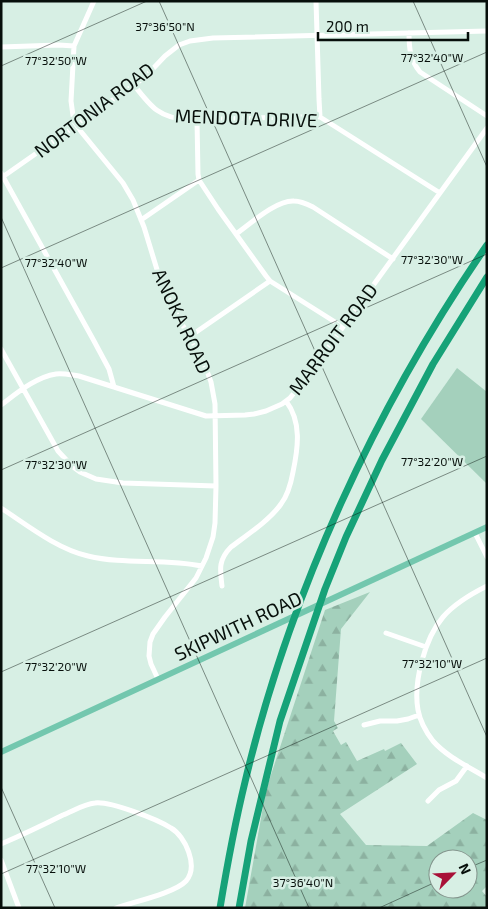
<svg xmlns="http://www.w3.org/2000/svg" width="488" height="909" viewBox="0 0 488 909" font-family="'Exo 2',sans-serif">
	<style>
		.forest { fill: url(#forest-firs); fill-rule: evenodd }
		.pitch { fill: #a4d0bc }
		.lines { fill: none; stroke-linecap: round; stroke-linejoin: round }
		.minor { stroke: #fff; stroke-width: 5 }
		.major { stroke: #73c7ae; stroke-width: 6 }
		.highway { stroke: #16a278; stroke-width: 7 }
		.ticks { fill: none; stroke: #070f0b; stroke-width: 1; stroke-opacity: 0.45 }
		.labels { text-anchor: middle; stroke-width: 5; stroke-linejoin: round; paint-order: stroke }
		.street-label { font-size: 19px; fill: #070f0b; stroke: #d7efe4 }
		.ticks-label { font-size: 12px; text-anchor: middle; fill: #070f0b; stroke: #d7efe4; stroke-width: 5; stroke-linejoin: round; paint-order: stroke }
	</style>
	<defs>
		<pattern id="forest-firs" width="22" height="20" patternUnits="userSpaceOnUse" patternTransform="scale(1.25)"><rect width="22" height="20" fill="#a4d0bc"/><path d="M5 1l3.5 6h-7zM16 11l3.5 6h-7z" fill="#8cb1a0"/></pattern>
	</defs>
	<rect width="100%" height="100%" fill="#d7efe4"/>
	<path class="forest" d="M370 592 341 629 334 721 338 728 333 731 341 745 346 742 357 761 384 749 385 751 401 743 417 764 340 814 366 845 427 846 473 813 487 820V886L482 891 487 897V908H245L266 790 325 610ZM438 859H468V889H438Z"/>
	<path class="pitch" d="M457 368 487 392V484L421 419Z"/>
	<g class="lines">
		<path class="minor" d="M94 1 74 46 71 101 74 123 123 183 133 200 144 227 162 286 179 319 199 353 207 371 211 382 215 404 216 486 215 523 213 537 206 558 196 578 165 617 153 634 150 642 149 656 151 664 158 679
			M316 1 319 99 320 117
			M409 33C409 48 410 60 420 72L487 116
			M1 47 59 45 74 46
			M134 85C151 107 159 118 189 120L287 117H320L440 193
			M197 120 198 174 199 180 218 209 266 276 270 281 343 327
			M1 173 94 341 109 369 114 387
			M1 178 134 85 146 76 165 56 179 45 190 41 213 38 487 31
			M141 220 199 180
			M236 234C250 224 276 200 294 201 300 201 307 204 313 207L393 259
			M189 337 270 281
			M1 349 58 451 72 466 80 472 96 479 123 483 216 486
			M1 405C17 393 36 377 56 374 63 373 71 375 79 376L206 416 245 415 254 414 266 411 282 404 290 398 309 374 487 128
			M1 508C27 525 57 549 88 556 125 565 164 558 202 566
			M475 533 487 557
			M222 586C220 570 218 560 231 547 247 535 270 520 281 504 288 495 291 483 293 472 298 448 302 422 286 401
			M487 586C471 594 455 603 443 617 425 638 413 682 418 710 420 721 426 732 433 741 447 757 469 767 487 778
			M386 633 426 647
			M364 725 380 721H397L408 719 419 715
			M428 801 439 790 456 781 467 766
			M1 844C22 835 43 825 63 815 73 811 84 804 95 803 110 801 157 819 171 828 185 836 199 866 186 881 175 893 133 902 116 908
			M1 860 19 908"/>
		<path class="major" d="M1 752 487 527"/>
		<path class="highway" d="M220 908C227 866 235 823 245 782 290 592 376 406 487 245
			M239 908 251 841 280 721 325 589 346 537 382 460 433 364 487 277"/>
	</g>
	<path class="ticks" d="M159 1 487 737M413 1 487 167M1 66 147 1M1 217 309 908M1 268 487 52M1 470 487 254M1 672 487 456M1 787 55 908M468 868 487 860M1 874 487 658M379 908 438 881"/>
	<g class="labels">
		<g class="street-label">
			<text transform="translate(94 110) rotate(-37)" y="7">NORTONIA ROAD</text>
			<text transform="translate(246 118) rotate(2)" y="7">MENDOTA DRIVE</text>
			<text transform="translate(182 321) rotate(65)" y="7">ANOKA ROAD</text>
			<text transform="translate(333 339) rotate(-53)" y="7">MARROIT ROAD</text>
			<text transform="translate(238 626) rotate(-25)" y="7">SKIPWITH ROAD</text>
		</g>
	</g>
	<g class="ticks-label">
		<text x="165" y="31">37°36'50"N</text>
		<text x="432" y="62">77°32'40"W</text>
		<text x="56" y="65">77°32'50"W</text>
		<text x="432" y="264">77°32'30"W</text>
		<text x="56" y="267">77°32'40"W</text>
		<text x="432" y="466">77°32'20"W</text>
		<text x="56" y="469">77°32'30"W</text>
		<text x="432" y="668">77°32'10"W</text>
		<text x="56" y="671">77°32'20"W</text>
		<text x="56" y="873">77°32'10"W</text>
		<text x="303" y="887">37°36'40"N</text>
	</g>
	<rect width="488" height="909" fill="none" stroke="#070f0b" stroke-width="5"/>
	<g transform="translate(453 874) rotate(66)"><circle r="24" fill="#d7efe4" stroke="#84958d"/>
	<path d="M0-4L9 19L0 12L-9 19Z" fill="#a81037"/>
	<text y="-8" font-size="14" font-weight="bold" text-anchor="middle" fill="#070f0b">N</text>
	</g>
	<path d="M318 32v8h150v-8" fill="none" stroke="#070f0b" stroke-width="2.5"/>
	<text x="326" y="32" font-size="15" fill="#070f0b" stroke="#d7efe4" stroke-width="4" paint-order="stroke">200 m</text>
</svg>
